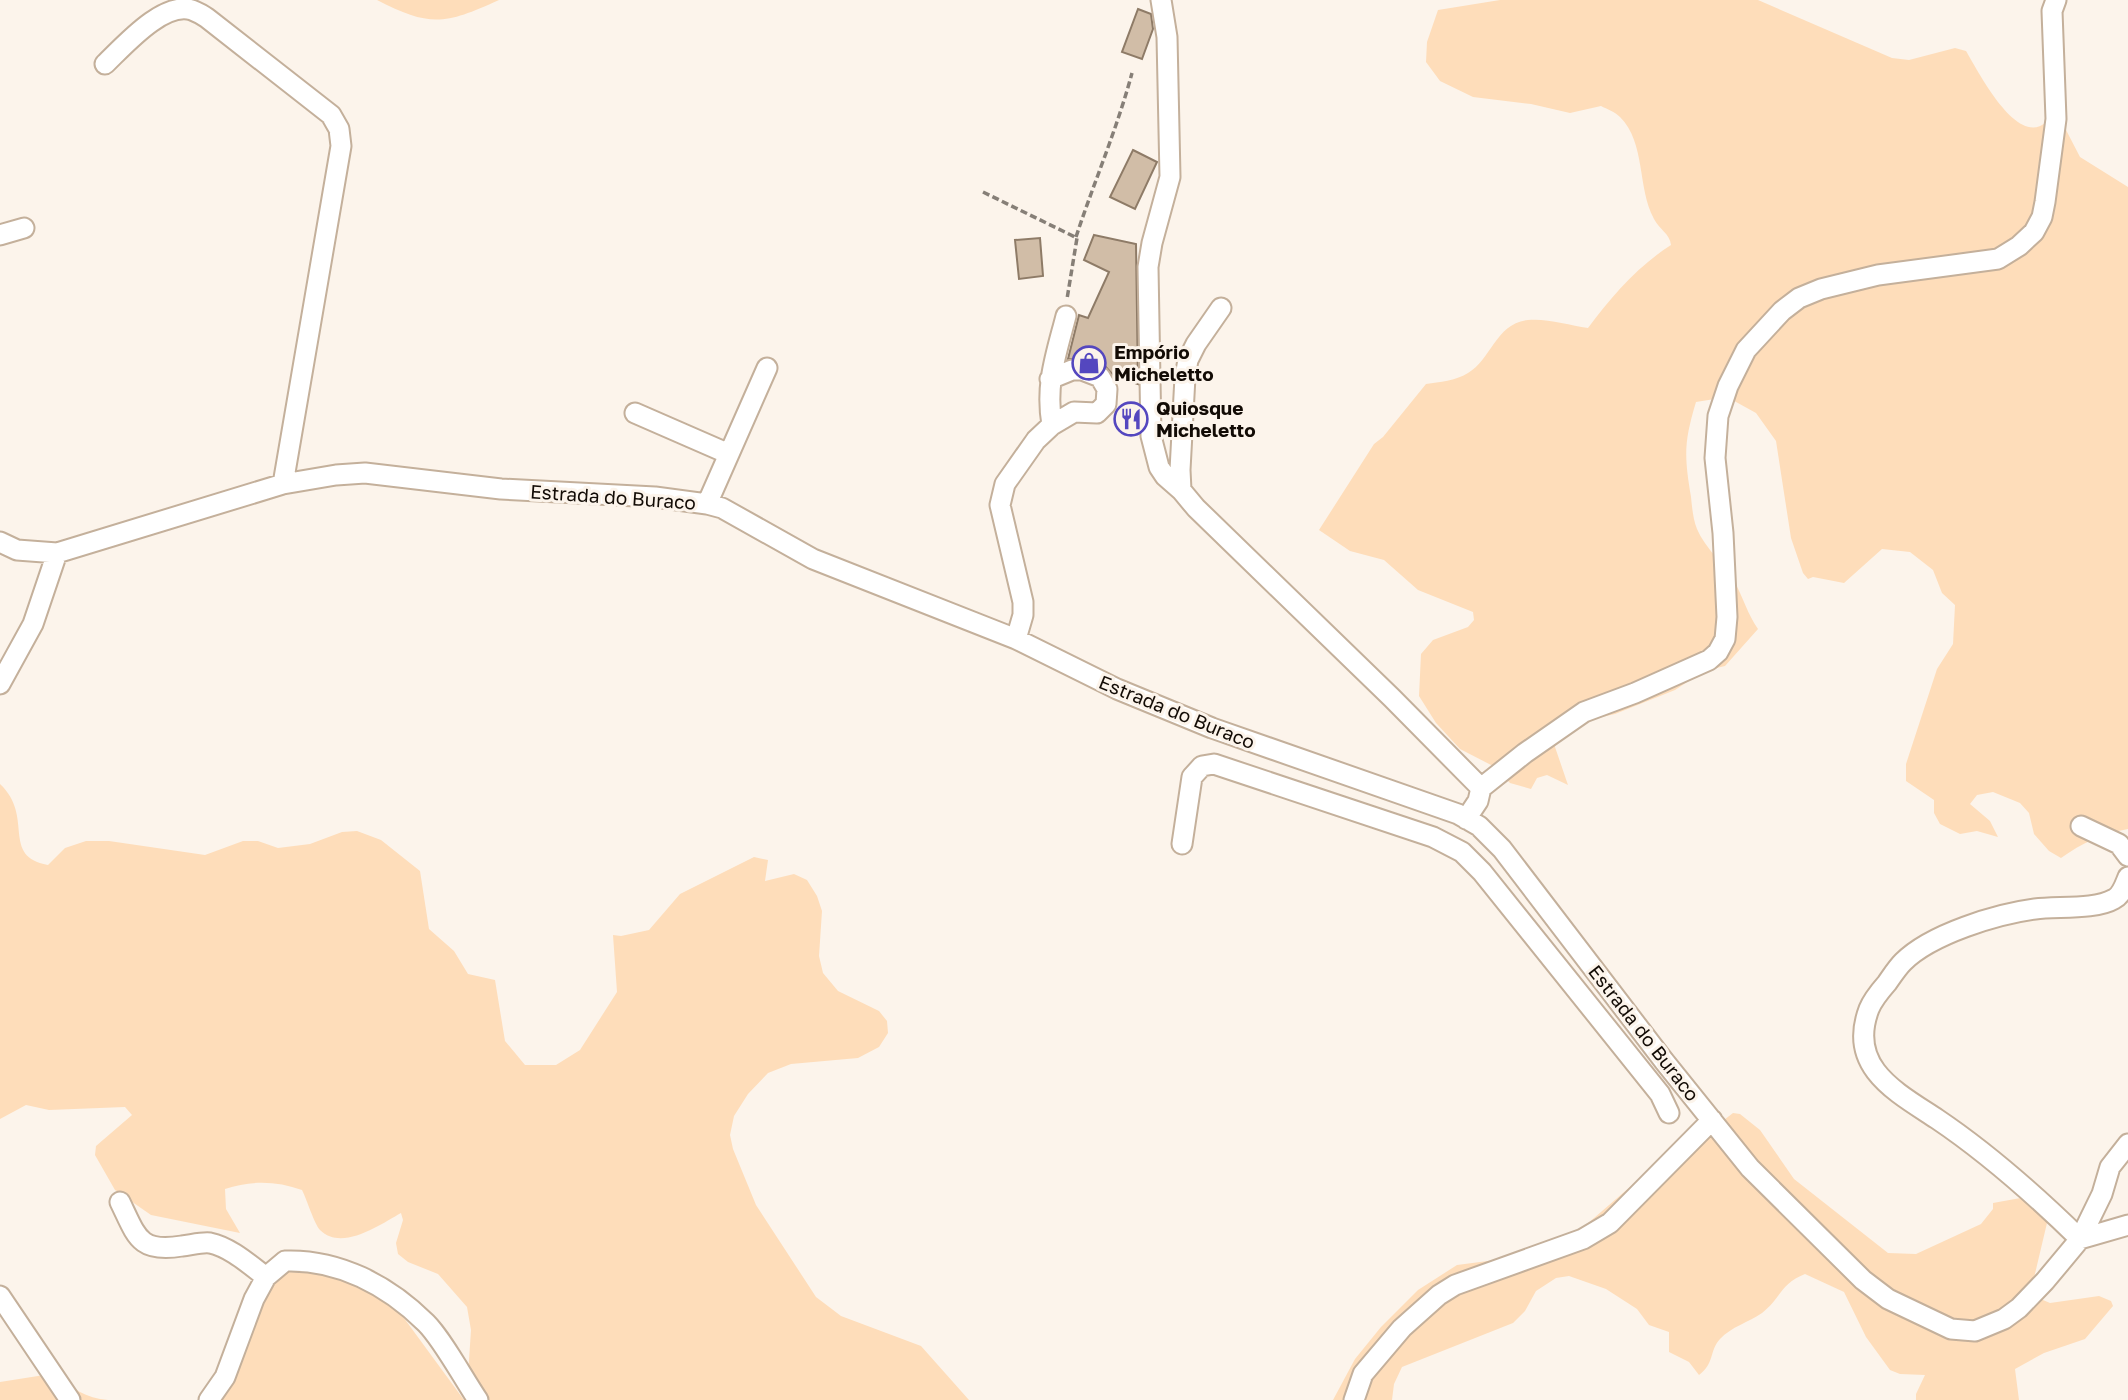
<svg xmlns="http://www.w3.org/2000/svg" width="2128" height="1400" viewBox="0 0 2128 1400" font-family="'Golos Text',sans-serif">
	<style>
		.green { fill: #feddba }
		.building { fill: #d1bda7; stroke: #8e7b67; stroke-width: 2 }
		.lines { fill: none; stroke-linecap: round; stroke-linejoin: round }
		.minor-casing { stroke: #c4b09b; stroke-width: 23 }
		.path { stroke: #867f77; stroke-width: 3.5; stroke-dasharray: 7 3.5; stroke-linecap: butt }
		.minor { stroke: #fff; stroke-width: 19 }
		.labels { text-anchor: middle; stroke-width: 6; stroke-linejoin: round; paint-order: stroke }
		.poi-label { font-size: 19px; font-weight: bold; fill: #120b05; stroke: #fcf4eb; text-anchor: start }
		.street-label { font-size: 19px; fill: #120b05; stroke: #fcf4eb }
	</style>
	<rect width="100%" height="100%" fill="#fcf4eb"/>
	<path class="green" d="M377 0H499C446 24 431 28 377 0Z
		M1500 0H1758L1892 58 1909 60 1955 48 1966 51C1977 69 2017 149 2046 122 2053 116 2056 101 2059 93L2065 128 2080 157 2128 187V829C2102 834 2082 843 2061 858L2049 851 2034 834 2029 813 2020 803 1993 792 1977 795 1970 804 1990 821 1998 837 1977 831 1960 834 1940 824 1934 813V800L1906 781V764L1937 669 1953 644 1955 605 1942 593 1933 570 1910 552 1882 549 1844 583 1813 577 1808 579 1803 573 1791 538 1776 441 1756 413 1727 397 1696 402C1684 442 1684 455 1691 497 1692 507 1693 519 1697 529 1705 548 1723 563 1734 581 1743 597 1748 615 1758 629L1725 666 1704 671 1675 690 1615 714 1585 721 1559 717 1555 747 1568 785 1547 775 1537 778 1531 789 1510 783 1493 766 1460 749 1436 723 1419 696 1421 654 1433 640 1468 627 1474 620 1473 612 1418 590 1384 560 1350 551 1319 530 1374 444 1383 437 1426 384C1440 382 1455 381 1468 373 1491 360 1496 323 1528 320 1546 318 1569 325 1588 328 1611 297 1638 266 1671 245 1670 234 1659 229 1654 219 1637 187 1646 143 1620 117 1615 112 1607 109 1601 106L1570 113 1531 104 1473 97 1440 81 1426 62 1427 42 1438 10Z
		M0 784C35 817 0 856 48 865L65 848 86 841H109L205 855 243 841H258L278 848 310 844 342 832 357 831 381 840 420 871 429 929 454 951 468 974 495 980 505 1041 525 1065H556L580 1050 617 992 613 935 621 936 649 930 680 894 754 857 768 860 765 881 794 874 807 880 817 896 822 911 819 956 823 973 838 991 879 1011 887 1021 888 1033 879 1047 858 1058 791 1064 768 1073 748 1094 734 1116 730 1135 733 1149 756 1205 816 1297 841 1316 921 1346 969 1400H477L468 1375 471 1330 467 1307 438 1274 408 1262 398 1254 396 1243 403 1220 401 1213C381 1224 342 1252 320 1230 314 1223 307 1200 302 1190 277 1181 251 1180 225 1189L226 1209 240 1233 151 1215 115 1190 95 1155 96 1146 132 1115 125 1107 49 1110 26 1105 0 1119Z
		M1733 1113 1740 1114 1760 1130 1794 1179 1888 1253 1916 1254 1981 1224 1993 1209V1203L2026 1197 2059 1213 2047 1223 2034 1278 2036 1297 2050 1303 2099 1296 2111 1301 2113 1306 2085 1339 2044 1353 2015 1369 2019 1400H1916V1394L1925 1375 1900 1374 1890 1370 1866 1337 1844 1292 1805 1274C1781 1283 1780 1299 1762 1313 1749 1322 1731 1327 1720 1339 1709 1351 1715 1363 1699 1375L1689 1362 1669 1352V1332L1649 1325 1637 1309 1606 1289 1569 1276 1556 1278 1536 1291 1525 1311 1513 1323 1402 1367 1394 1384 1392 1400H1333L1355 1359 1381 1327 1418 1290 1457 1265 1503 1259 1572 1237 1660 1161 1702 1137Z
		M300 1264 343 1275 401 1314 464 1400H197L206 1398 264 1286 281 1271Z
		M57 1373C71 1389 86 1398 108 1400H0V1382Z"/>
	<path class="building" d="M1138 9 1151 14 1153 29 1142 59 1122 52Z
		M1133 150 1157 162 1135 209 1110 197Z
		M1094 235 1136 244 1138 384 1114 376 1105 366 1086 359H1068L1079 315 1088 318 1109 272 1084 260Z
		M1040 238 1043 276 1019 279 1015 240Z
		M1136 406 1138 410 1139 429 1128 431 1120 423 1121 410Z"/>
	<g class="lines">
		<defs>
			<path id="minor" d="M1161 0 1167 37 1170 177 1152 243 1148 267 1151 436 1159 467 1165 476 1181 490
				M105 64C124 46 163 1 192 10 197 12 203 15 207 18L331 115 339 129 341 146 283 484
				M0 235 24 228
				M1221 308 1196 344 1188 360 1185 377 1180 470 1181 490 1196 508 1392 698 1481 788 1478 801 1466 819
				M1050 379 1072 370H1082L1100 377 1107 389 1106 404 1097 413 1074 412 1052 425
				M635 413 729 454
				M707 504 767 368
				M0 542 17 550 57 553 283 484 336 475 365 473 501 489 655 497 707 504 722 508 813 559 1016 639 1117 689 1212 728 1458 814 1479 826 1502 849 1664 1061 1750 1168 1863 1280 1888 1299 1951 1329 1975 1331 2004 1319 2019 1308 2045 1281 2080 1239 2128 1225
				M1016 639 1023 615V602L1000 505 1005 484 1036 440 1052 425C1045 384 1056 355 1066 316
				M0 684 33 624 57 553
				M1481 788 1525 753 1584 712 1635 693 1709 660 1718 652 1725 639 1727 617 1723 533 1715 458 1718 416 1728 386 1746 350 1782 311 1799 298 1821 289 1878 275 1998 259 2019 246 2034 232 2042 217 2045 202 2056 119 2052 11 2056 0
				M2081 826 2119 844 2128 856
				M1182 844 1192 777 1202 766 1214 764 1433 837 1462 852 1482 872 1660 1094 1669 1113
				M2128 877C2125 884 2122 895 2114 899 2095 910 2057 906 2035 909 1997 914 1931 934 1903 962 1897 968 1892 976 1887 983 1880 991 1873 999 1869 1009 1847 1067 1896 1092 1937 1119 1989 1154 2035 1195 2080 1239L2102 1194 2110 1167 2128 1144
				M120 1202C137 1237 139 1253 182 1246 191 1245 202 1242 210 1243 230 1247 250 1265 266 1277
				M0 1296 70 1400
				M209 1400 225 1377 254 1299 266 1277 285 1261C338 1259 388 1285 426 1323 443 1340 463 1378 478 1400
				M1354 1400 1363 1374 1402 1328 1439 1295 1455 1285 1583 1239 1610 1223 1712 1120"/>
		</defs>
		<use href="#minor" class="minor-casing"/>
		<path class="path" d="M983 192 1077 238 1067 299
			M1076 237C1094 182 1117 129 1132 73"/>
		<use href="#minor" class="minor"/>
	</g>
	<defs>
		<symbol id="shop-ring" viewBox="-11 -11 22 22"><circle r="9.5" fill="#fcf4eb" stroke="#5447bf" stroke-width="1.5"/><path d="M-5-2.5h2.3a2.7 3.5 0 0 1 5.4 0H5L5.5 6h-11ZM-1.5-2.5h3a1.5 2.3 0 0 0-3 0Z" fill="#5447bf"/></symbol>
		<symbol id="restaurant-ring" viewBox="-11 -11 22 22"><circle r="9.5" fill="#fcf4eb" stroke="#5447bf" stroke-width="1.5"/><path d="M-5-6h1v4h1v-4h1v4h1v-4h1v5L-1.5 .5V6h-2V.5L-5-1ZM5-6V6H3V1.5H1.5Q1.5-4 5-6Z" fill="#5447bf"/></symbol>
	</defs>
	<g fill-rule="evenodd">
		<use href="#shop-ring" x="1070" y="344" width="38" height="38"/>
		<use href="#restaurant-ring" x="1112" y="400" width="38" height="38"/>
	</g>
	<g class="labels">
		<g class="poi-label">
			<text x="1114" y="359">Empório<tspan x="1114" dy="22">Micheletto</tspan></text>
			<text x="1156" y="415">Quiosque<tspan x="1156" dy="22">Micheletto</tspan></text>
		</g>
		<g class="street-label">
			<text transform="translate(613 497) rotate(4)" y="7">Estrada do Buraco</text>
			<text transform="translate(1177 712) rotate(22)" y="7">Estrada do Buraco</text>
			<text transform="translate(1644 1033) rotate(52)" y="7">Estrada do Buraco</text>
		</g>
	</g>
</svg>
